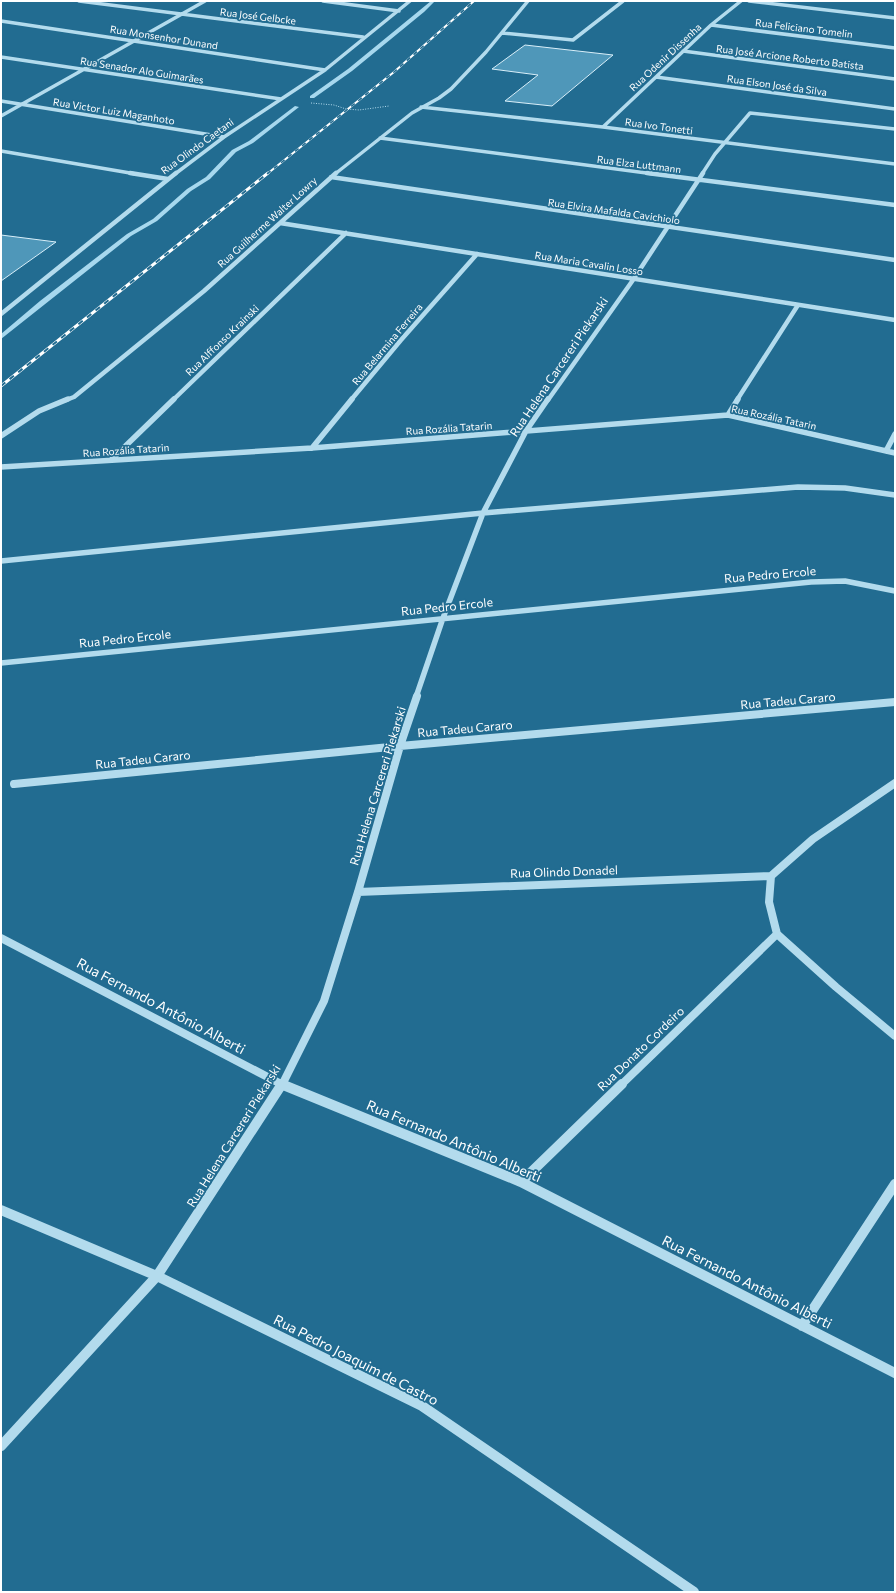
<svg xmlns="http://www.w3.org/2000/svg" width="896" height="1593" viewBox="0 0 896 1593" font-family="Commissioner,sans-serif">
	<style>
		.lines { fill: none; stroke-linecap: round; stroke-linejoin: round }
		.stream { fill: #a7d8ee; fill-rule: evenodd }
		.building { fill: #4f97b9; stroke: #d9eff9 }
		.path { stroke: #b3dbed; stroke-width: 1; stroke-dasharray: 1 1.5; stroke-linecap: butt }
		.minor-far4 { stroke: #b3dbed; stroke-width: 3.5 }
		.minor-far3 { stroke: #b3dbed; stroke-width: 4.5 }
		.minor-far2 { stroke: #b3dbed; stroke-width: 5.5 }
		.minor-far1 { stroke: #b3dbed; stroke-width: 8 }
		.minor { stroke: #b3dbed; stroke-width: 10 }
		.rail-far1-casing { stroke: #fff; stroke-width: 2 }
		.rail-casing { stroke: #fff; stroke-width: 3 }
		.rail-far1 { stroke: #226c91; stroke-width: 1.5; stroke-dasharray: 4.5; stroke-linecap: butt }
		.rail { stroke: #226c91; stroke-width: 2; stroke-dasharray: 5.5; stroke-linecap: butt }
		.labels { text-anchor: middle; stroke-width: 3.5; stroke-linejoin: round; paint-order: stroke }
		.far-street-label { font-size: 10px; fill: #fff; stroke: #226c91 }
		.street-label { font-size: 12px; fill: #fff; stroke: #226c91 }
		.near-street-label { font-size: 14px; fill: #fff; stroke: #226c91 }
	</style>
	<rect width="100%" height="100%" fill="#226c91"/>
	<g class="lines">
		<path class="stream" d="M431 1H435L424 12 352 71 314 98H310V96L348 69Z
			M295 106 299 107 253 143 236 152 210 179 191 191 157 221 131 236 1 339V334L40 301 127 234 153 219 187 189 206 177 232 150 249 141Z"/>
	</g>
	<path class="building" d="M525 45 613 55 552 106 505 101 538 75 492 69Z
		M1 235 56 242 1 281Z"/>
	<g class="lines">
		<path class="path" d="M311 103 334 105 346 109 359 110 389 106"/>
		<path class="minor-far4" d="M79 1 363 37
			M323 1 399 11
			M749 1 895 18
			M1 21 325 70
			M711 25 895 48
			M502 33 573 40 623 1
			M683 51 895 79
			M1 57 281 99
			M656 77 895 109
			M1 101 224 137
			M421 107 603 127 895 164
			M1 116 205 1
			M603 127 711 25 741 1
			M380 138 654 174
			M1 151 136 174
			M175 174 224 137 325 70 410 1
			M335 174 412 113 439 98 451 89 486 52 528 1
			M702 174 715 154 750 113 895 129"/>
		<path class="minor-far3" d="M130 173 168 179
			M647 173 895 205
			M331 177 895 260
			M280 223 895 320
			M1 314 176 173
			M66 400 74 397 204 291 336 173
			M173 400 346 233
			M351 400 401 340 477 254
			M548 400 633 280 703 173
			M737 400 798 305"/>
		<path class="minor-far2" d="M728 415 738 399
			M1 436 39 411 68 399
			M312 448 352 399
			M886 451 895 434
			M111 460 174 399
			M1 467 312 448 728 415 895 453
			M1 561 483 513 798 487 845 488 895 495
			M1 663 811 582 845 581 895 591
			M416 697 443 618 483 513 526 431 548 399"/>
		<path class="minor-far1" d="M895 783 813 839 771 876 769 902 777 934 836 987 895 1036
			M14 784 400 746 895 702
			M358 892 771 876
			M1 938 283 1085
			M282 1085 324 1001 358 892 400 746 417 696
			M621 1085 777 934"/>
		<path class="minor" d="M281 1084 521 1182 895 1373
			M521 1182 622 1084
			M1 1210 157 1276 422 1406 694 1592
			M802 1326 895 1184
			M1 1446 157 1276 282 1084"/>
		<defs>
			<path id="rail-far1" d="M267 174 394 72 474 1"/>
			<path id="rail" d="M1 386 268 173"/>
		</defs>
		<use href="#rail-far1" class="rail-far1-casing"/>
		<use href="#rail" class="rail-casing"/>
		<use href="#rail-far1" class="rail-far1"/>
		<use href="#rail" class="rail"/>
	</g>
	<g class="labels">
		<g class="far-street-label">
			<text transform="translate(258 16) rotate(7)" y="4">Rua José Gelbcke</text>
			<text transform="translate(804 28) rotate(7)" y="4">Rua Feliciano Tomelin</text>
			<text transform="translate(164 37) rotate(9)" y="4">Rua Monsenhor Dunand</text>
			<text transform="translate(665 57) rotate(-43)" y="4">Rua Odenir Dissenha</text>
			<text transform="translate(790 57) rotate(7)" y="4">Rua José Arcione Roberto Batista</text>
			<text transform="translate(142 70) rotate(9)" y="4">Rua Senador Alo Guimarães</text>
			<text transform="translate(777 85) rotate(8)" y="4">Rua Elson José da Silva</text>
			<text transform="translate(114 111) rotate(9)" y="4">Rua Victor Luiz Maganhoto</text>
			<text transform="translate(659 126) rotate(8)" y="4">Rua Ivo Tonetti</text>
			<text transform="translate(197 146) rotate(-36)" y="4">Rua Olindo Caetani</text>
			<text transform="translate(639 164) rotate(7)" y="4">Rua Elza Luttmann</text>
			<text transform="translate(614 211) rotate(8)" y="4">Rua Elvira Mafalda Cavichiolo</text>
			<text transform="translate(267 222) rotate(-42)" y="4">Rua Guilherme Walter Lowry</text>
			<text transform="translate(589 263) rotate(9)" y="4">Rua Maria Cavalin Losso</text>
			<text transform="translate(222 340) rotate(-44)" y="4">Rua Alffonso Krainski</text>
			<text transform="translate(387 344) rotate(-50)" y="4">Rua Belarmina Ferreira</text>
			<text transform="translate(774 417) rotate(12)" y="4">Rua Rozália Tatarin</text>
			<text transform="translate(449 428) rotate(-4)" y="4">Rua Rozália Tatarin</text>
			<text transform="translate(126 450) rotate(-4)" y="4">Rua Rozália Tatarin</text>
		</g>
		<g class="street-label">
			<text transform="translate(559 367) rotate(-56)" y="4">Rua Helena Carcereri Piekarski</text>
			<text transform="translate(770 575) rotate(-5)" y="4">Rua Pedro Ercole</text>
			<text transform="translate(447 607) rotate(-6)" y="4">Rua Pedro Ercole</text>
			<text transform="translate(125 639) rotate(-6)" y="4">Rua Pedro Ercole</text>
			<text transform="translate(788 701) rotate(-5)" y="4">Rua Tadeu Cararo</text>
			<text transform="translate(465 729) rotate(-5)" y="4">Rua Tadeu Cararo</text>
			<text transform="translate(143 760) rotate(-6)" y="4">Rua Tadeu Cararo</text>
			<text transform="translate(378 786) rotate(-73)" y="4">Rua Helena Carcereri Piekarski</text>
			<text transform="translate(564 872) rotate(-2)" y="4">Rua Olindo Donadel</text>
			<text transform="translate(641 1049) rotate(-44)" y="4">Rua Donato Cordeiro</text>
			<text transform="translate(234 1136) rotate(-58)" y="4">Rua Helena Carcereri Piekarski</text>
		</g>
		<g class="near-street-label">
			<text transform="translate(161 1006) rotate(28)" y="5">Rua Fernando Antônio Alberti</text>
			<text transform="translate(454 1141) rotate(23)" y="5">Rua Fernando Antônio Alberti</text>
			<text transform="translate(747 1282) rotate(27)" y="5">Rua Fernando Antônio Alberti</text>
			<text transform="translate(356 1360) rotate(27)" y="5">Rua Pedro Joaquim de Castro</text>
		</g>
	</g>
	<rect width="896" height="1593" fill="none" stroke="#ffffff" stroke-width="4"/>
</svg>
